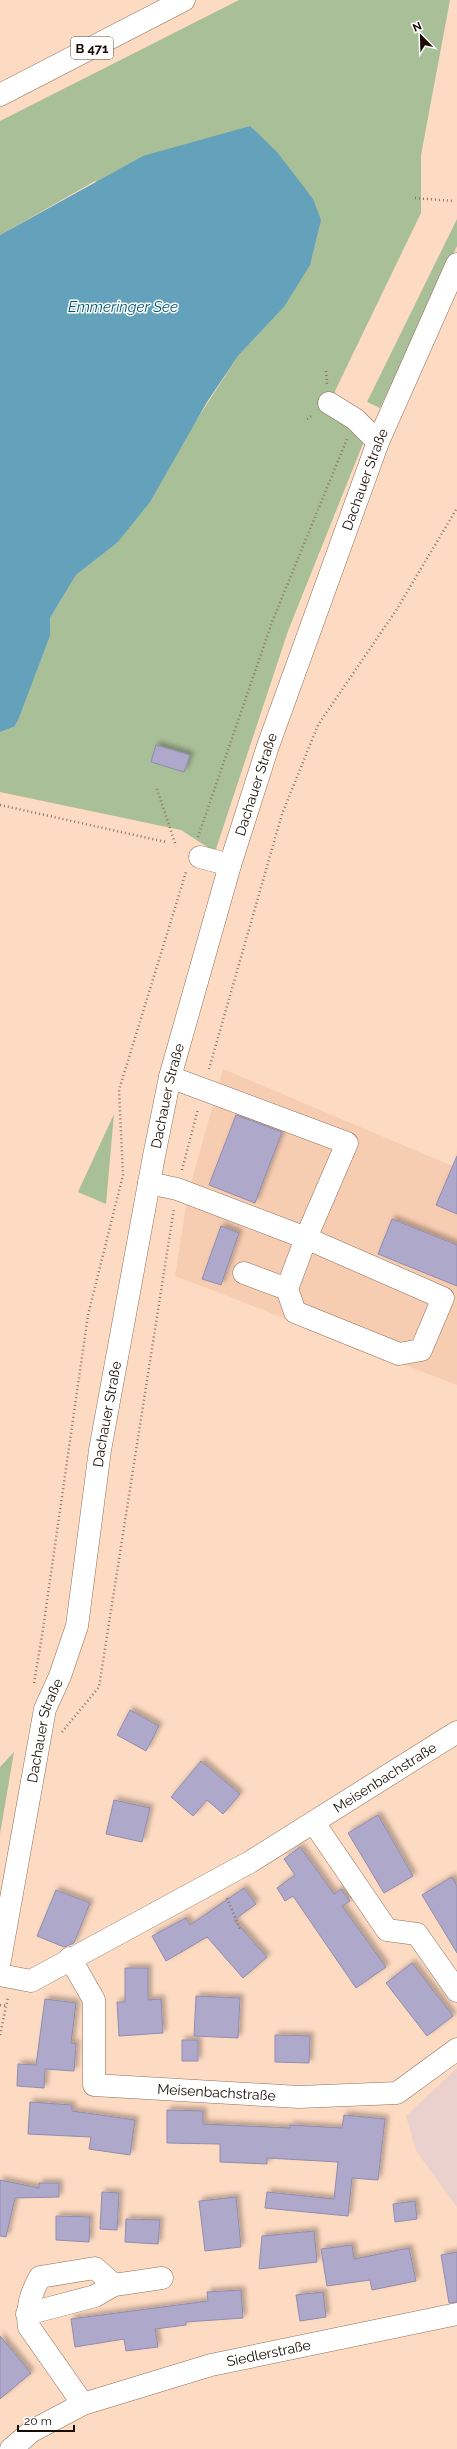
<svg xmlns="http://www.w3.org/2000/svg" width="457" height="2449" viewBox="0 0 457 2449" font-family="Raleway,sans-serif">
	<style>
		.built { fill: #f7cdb2 }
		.industrial { fill: #ebd1cd }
		.green { fill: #a9bf98 }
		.water { fill: #64a1bb }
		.building { fill: #aea8cb; stroke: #928cae; filter: url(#shadow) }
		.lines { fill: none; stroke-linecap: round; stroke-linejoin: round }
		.minor-casing { stroke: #8e6f5b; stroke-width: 23 }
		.highway-casing { stroke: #8e6f5b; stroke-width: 23 }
		.path { stroke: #8c7465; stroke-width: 2.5; stroke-dasharray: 1 3; stroke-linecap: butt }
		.minor { stroke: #fff; stroke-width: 22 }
		.highway { stroke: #fff; stroke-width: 22 }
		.labels { text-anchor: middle; stroke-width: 3; stroke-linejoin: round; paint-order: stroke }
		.shield { fill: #fff; stroke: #5d5550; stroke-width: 1 }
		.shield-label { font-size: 13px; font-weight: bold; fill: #180c05 }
		.street-label { font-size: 14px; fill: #180c05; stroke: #fff }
		.water-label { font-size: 15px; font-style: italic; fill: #005671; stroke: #fff }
	</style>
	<defs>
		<filter id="shadow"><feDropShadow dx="3.5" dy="-3.5" stdDeviation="2" flood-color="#0004"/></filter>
	</defs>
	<rect width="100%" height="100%" fill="#fddac2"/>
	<path class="built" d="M223 1069 457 1168V1385L175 1276 188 1194Z"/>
	<path class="industrial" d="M457 2068V2207L416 2151 406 2116Z"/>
	<path class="green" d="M239 0H450L421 155V213L335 391 336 420 366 436 288 631 215 852 181 830 0 792V732L14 727 50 636V618L76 575 117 543 238 356 284 307 95 181 0 235V121Z
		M457 219V246L380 408 367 402Z
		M114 1114 106 1204 78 1192Z
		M14 1752 0 1834V1767Z"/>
	<path class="water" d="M250 126 277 152 313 199 321 220 310 265 284 307 238 356 207 402 150 502 117 543 76 575 50 618V636L18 720 14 727 0 732V235L143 156Z"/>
	<path class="building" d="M156 745 190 755 184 772 151 762Z
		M236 1115 282 1132 255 1203 209 1185Z
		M457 1156V1214L436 1205Z
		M392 1219 457 1245V1286L378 1254Z
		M221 1226 239 1233 221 1285 202 1279Z
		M130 1710 159 1726 146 1751 117 1735Z
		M201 1761 240 1794 223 1814 207 1800 193 1816 171 1797Z
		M114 1800 150 1808 142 1842 106 1834Z
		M378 1815 413 1876 384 1893 348 1833Z
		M300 1847 334 1894 341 1889 350 1901 342 1906 386 1967 356 1988 293 1896 285 1901 277 1888 295 1875 284 1859Z
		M452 1877 457 1886V1953L422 1895Z
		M244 1888 256 1904 234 1920 267 1957 243 1978 207 1937 166 1961 152 1936 186 1918 190 1925Z
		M56 1890 90 1903 74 1943 64 1947 37 1936Z
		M412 1963 453 2016 427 2036 386 1983Z
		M125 1968H148V2000L161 1999 163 2033 119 2036 117 2002H125Z
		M196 1996 240 1998 238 2038 194 2036Z
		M45 1999 76 2003 71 2043 76 2044 74 2071 45 2069 44 2088 17 2086 18 2064 36 2065Z
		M275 2035 310 2036 309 2063 275 2062Z
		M182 2040H198V2061H182Z
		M30 2102 72 2105V2111L135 2120 130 2155 89 2149 91 2137 28 2134Z
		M167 2110 203 2111V2124L290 2128V2125L342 2128 344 2115 385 2119 378 2180 352 2178 348 2216 265 2208 267 2192 334 2199 338 2162 267 2158V2164L220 2162V2144L167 2143Z
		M0 2180 39 2188V2183H59V2197L15 2198 6 2237 0 2236Z
		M102 2192 119 2193 117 2230 100 2229Z
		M236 2197 241 2247 205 2251 199 2201Z
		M415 2201 417 2219 395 2222 393 2204Z
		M56 2216 90 2217 89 2242 56 2240Z
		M126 2219 160 2220 158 2244 125 2242Z
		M314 2231 317 2262 259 2269 262 2236Z
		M352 2245 354 2259 409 2248 416 2281 372 2290 370 2280 327 2286 321 2249Z
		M457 2252V2302L449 2303 441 2255Z
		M241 2290 243 2318 186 2322V2325L155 2329 158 2347 126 2351 124 2339 75 2347 71 2319 208 2301 207 2292Z
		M323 2292 326 2317 300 2321 296 2295Z
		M0 2336 31 2373 0 2399Z"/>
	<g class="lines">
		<defs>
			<g id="minor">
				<path d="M329 403 355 419 378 442"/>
				<path d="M200 857 230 865"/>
				<path d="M149 1183 177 1189 306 1238 443 1298 421 1350 399 1354 295 1312 287 1289 306 1238 347 1143 170 1077"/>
				<path d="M244 1273 287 1289"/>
				<path d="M314 1823 387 1930 417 1934 457 1991"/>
				<path id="s1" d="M70 1958 94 2000V2085L299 2097 397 2093 457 2049"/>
				<path id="s2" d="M0 1960 45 1709 60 1676 77 1626 100 1450 154 1156 170 1077 230 865 268 746 378 442 457 264"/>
				<path id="s3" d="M0 1975 31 1981 250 1862 457 1732"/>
				<path d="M27 2314 95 2296 114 2285 162 2278"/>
				<path d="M83 2404 29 2327C26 2308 31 2293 40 2277L95 2268 114 2285"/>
				<path id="s4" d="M11 2449 32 2431 83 2404 211 2365 457 2314"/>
			</g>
			<path id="highway" d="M0 95 184 0"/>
		</defs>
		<use href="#minor" class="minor-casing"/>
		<use href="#highway" class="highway-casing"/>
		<path class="path" d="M415 198 453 201
			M326 371 327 384
			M307 419 313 415
			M157 789 176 846
			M0 805 166 842
			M198 837 272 622 347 439
			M209 1069 282 814 318 725 397 609 457 508
			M182 1170 198 1109
			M34 1683 42 1636 88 1315 123 1175 119 1090 186 872
			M62 1732 99 1687 174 1208
			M227 1898 240 1929
			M0 2005 7 2006
			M0 2035 8 1997"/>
		<use href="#minor" class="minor"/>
		<use href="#highway" class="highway"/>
	</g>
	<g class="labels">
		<rect class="shield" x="71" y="37" width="42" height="22" rx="3"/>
		<g class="shield-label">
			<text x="92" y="53">B 471</text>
		</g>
		<g class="street-label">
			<text dy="5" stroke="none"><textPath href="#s2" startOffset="1530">Dachauer Straße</textPath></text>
			<text dy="5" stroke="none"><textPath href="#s2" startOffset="1206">Dachauer Straße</textPath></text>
			<text dy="5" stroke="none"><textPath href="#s2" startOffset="882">Dachauer Straße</textPath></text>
			<text dy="5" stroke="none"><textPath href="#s2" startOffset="558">Dachauer Straße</textPath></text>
			<text dy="5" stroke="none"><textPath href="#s2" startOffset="234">Dachauer Straße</textPath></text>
			<text dy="5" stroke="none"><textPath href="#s3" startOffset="440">Meisenbachstraße</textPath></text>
			<text dy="5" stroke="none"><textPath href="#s1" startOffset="256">Meisenbachstraße</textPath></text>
			<text dy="5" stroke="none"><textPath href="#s4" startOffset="278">Siedlerstraße</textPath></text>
		</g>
		<g class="water-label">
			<text x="123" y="312">Emmeringer See</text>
		</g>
	</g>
	<g transform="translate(421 36) rotate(337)" stroke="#ffffff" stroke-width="3" paint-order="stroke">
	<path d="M0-3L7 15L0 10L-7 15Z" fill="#180c05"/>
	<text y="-6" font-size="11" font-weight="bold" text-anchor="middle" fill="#180c05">N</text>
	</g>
	<path d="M18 2425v6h56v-6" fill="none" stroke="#180c05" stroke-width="2"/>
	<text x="24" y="2425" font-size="12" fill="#180c05" stroke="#ffffff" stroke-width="3" paint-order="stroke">20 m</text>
</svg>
